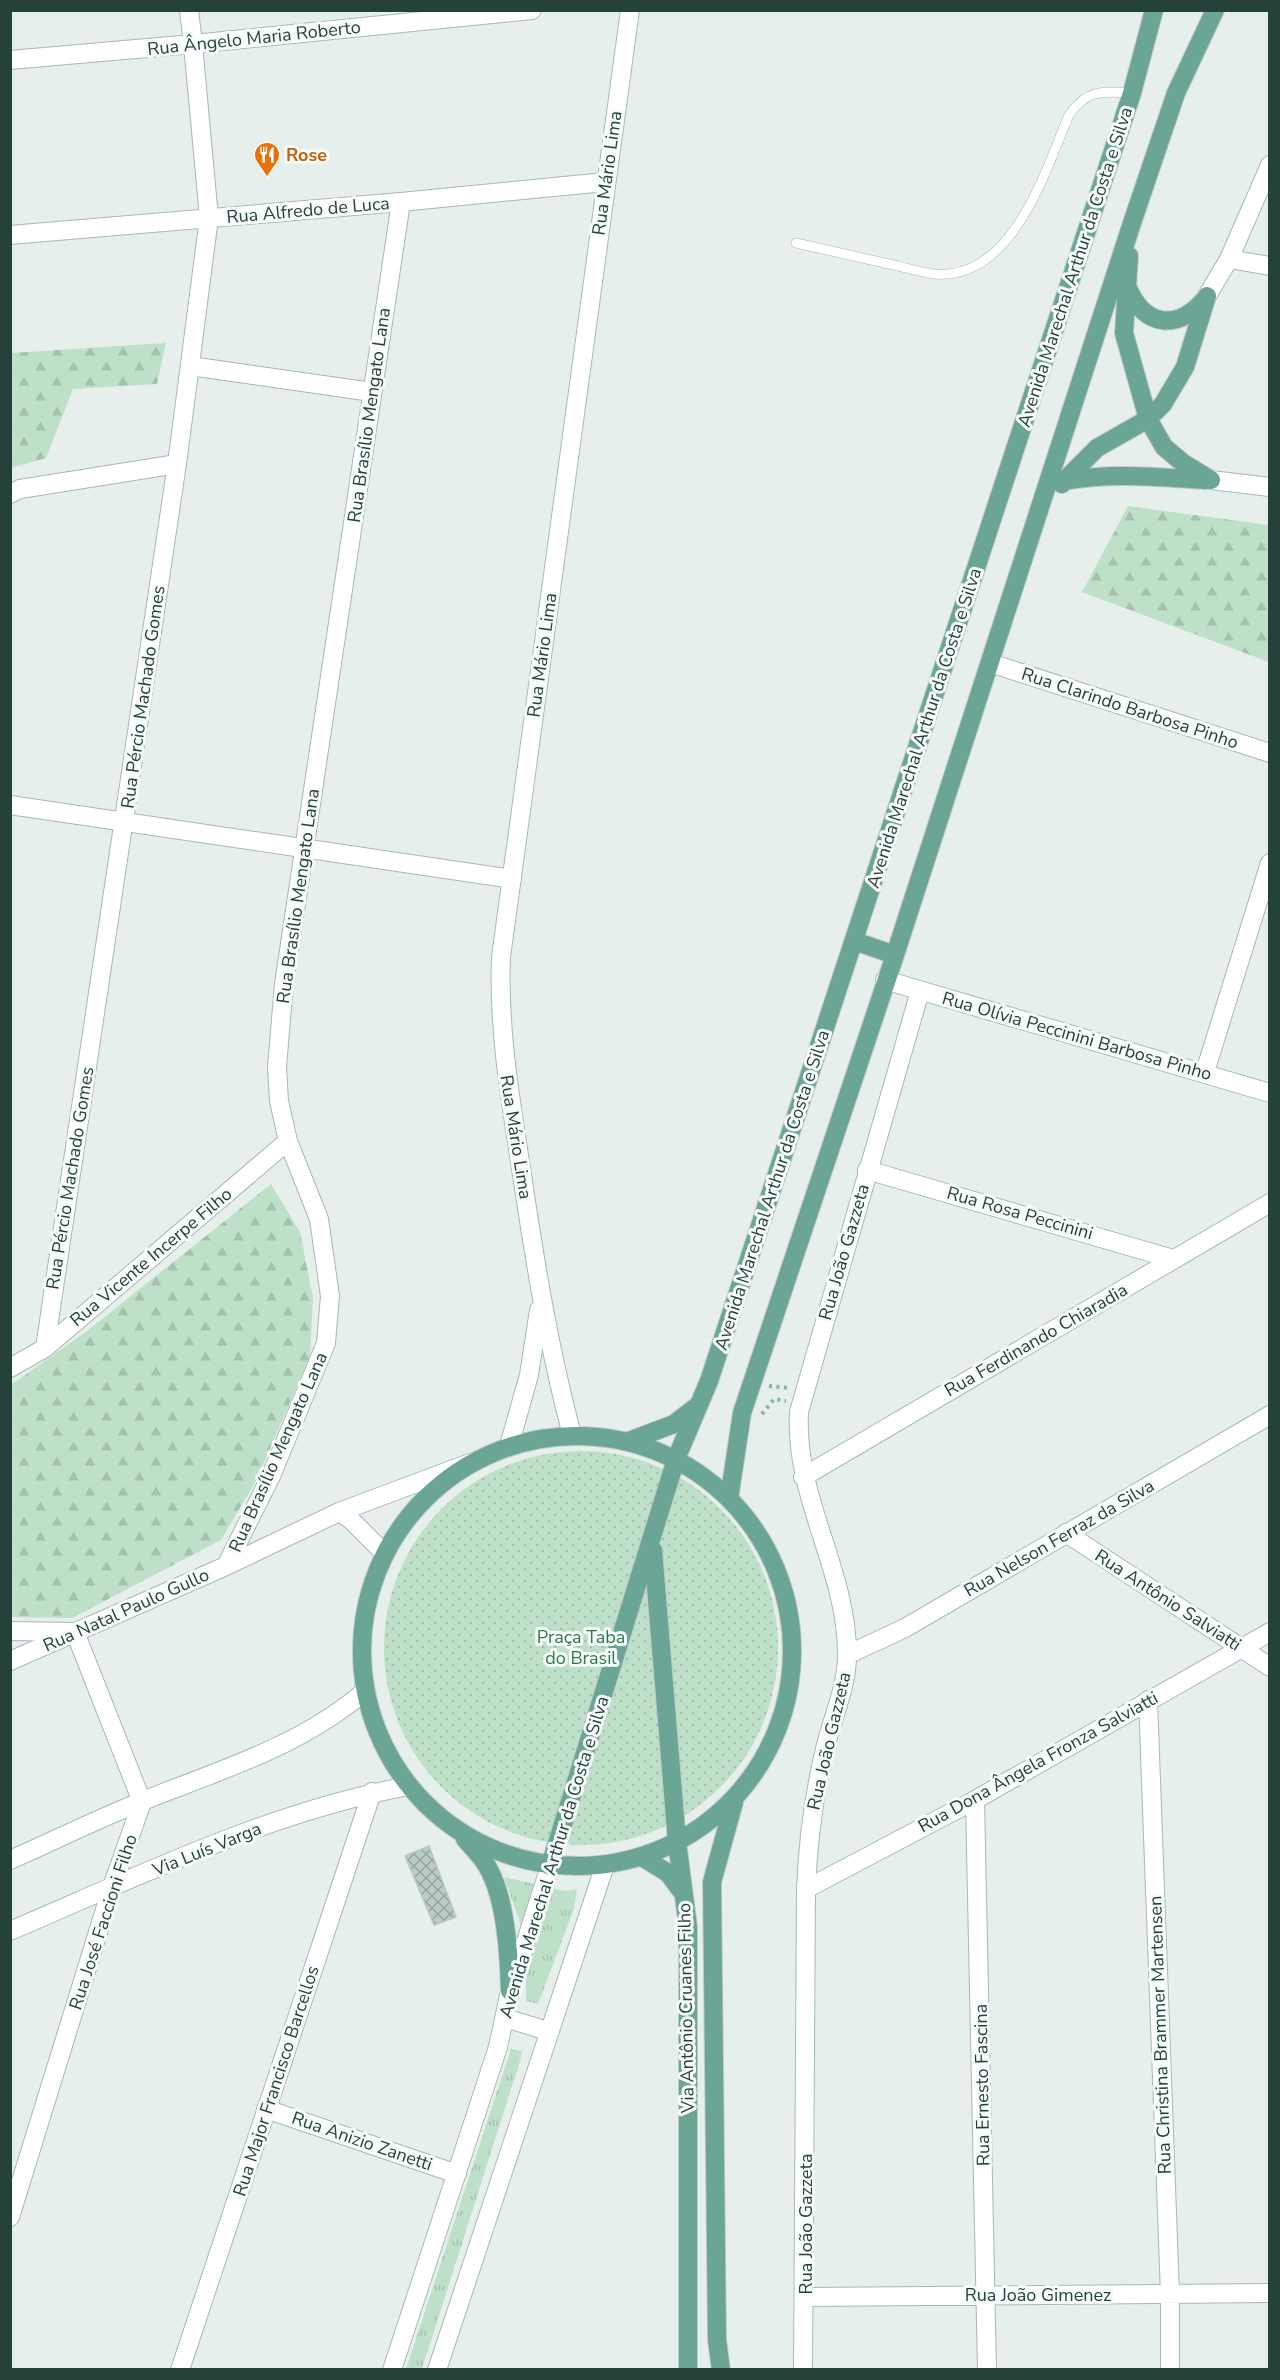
<svg xmlns="http://www.w3.org/2000/svg" width="1280" height="2380" viewBox="0 0 1280 2380" font-family="'Nunito Sans',sans-serif">
	<style>
		.grass { fill: url(#grass-tufts) }
		.forest { fill: url(#forest-firs) }
		.park { fill: url(#park-dots) }
		.building { fill: url(#building-cross-hatch); stroke: #b8c9c2; stroke-width: 1.5 }
		.lines { fill: none; stroke-linecap: round; stroke-linejoin: round }
		.lane-casing { stroke: #a8b8b2; stroke-width: 10 }
		.street-casing { stroke: #a8b8b2; stroke-width: 20 }
		.secondary-casing { stroke: #a4bbb3; stroke-width: 20 }
		.primary-casing { stroke: #c2cac8; stroke-width: 20 }
		.path { stroke: #86b3a5; stroke-width: 4; stroke-dasharray: 3 4.5; stroke-linecap: butt }
		.lane { stroke: #fff; stroke-width: 9 }
		.street { stroke: #fff; stroke-width: 18 }
		.secondary { stroke: #fff; stroke-width: 18 }
		.primary { stroke: #6aa596; stroke-width: 18 }
		.labels { text-anchor: middle; stroke-width: 6; stroke-linejoin: round; paint-order: stroke }
		.street-label { font-size: 18px; fill: #24423a; stroke: #f7fbf9 }
		.food-label { font-size: 18px; font-weight: bold; fill: #c56008; stroke: #f7fbf9; text-anchor: start }
		.park-label { font-size: 18px; fill: #2d7a4b; stroke: #f7fbf9 }
	</style>
	<defs>
		<pattern id="grass-tufts" width="24" height="20" patternUnits="userSpaceOnUse" patternTransform="scale(1.5)"><rect width="24" height="20" fill="#bfe0c8"/><path d="M3 7l-1-3M5 7V3M7 7l1-3M15 17l-1-3M17 17v-4M19 17l1-3" fill="none" stroke="#a4c1ad"/></pattern>
		<pattern id="forest-firs" width="22" height="20" patternUnits="userSpaceOnUse" patternTransform="scale(1.5)"><rect width="22" height="20" fill="#bfe0c8"/><path d="M5 1l3.5 6h-7zM16 11l3.5 6h-7z" fill="#a4c1ad"/></pattern>
		<pattern id="park-dots" width="8" height="8" patternUnits="userSpaceOnUse" patternTransform="scale(1.5)"><rect width="8" height="8" fill="#bfe0c8"/><path d="M2 2h.1M6 6h.1" fill="none" stroke="#a4c1ad" stroke-width="1.8" stroke-linecap="round"/></pattern>
		<pattern id="building-cross-hatch" width="8" height="8" patternUnits="userSpaceOnUse" patternTransform="scale(1.5)"><rect width="8" height="8" fill="#bbcac4"/><path d="M0 0l8 8M0 8l8-8" fill="none" stroke="#98a6a0"/></pattern>
	</defs>
	<rect width="100%" height="100%" fill="#e6efeb"/>
	<path class="grass" d="M504 1877 565 1891 577 1889 574 1909 538 2004 526 2001V1939Z
		M511 2049 522 2051 520 2061 422 2369H406Z"/>
	<path class="forest" d="M166 343 157 384 73 389 46 458 11 468V353Z
		M1128 506 1269 525V662L1082 592Z
		M271 1184 300 1232 313 1298 310 1356 257 1479 221 1540 72 1618 11 1617V1385L87 1331Z"/>
	<path class="park" d="M384 1648a197 197 0 1 1 394 0a197 197 0 1 1-394 0Z"/>
	<path class="building" d="M429 1846 456 1917 434 1925 405 1856Z"/>
	<g class="lines">
		<defs>
			<path id="lane" d="M796 243C827 250 858 257 889 264 904 267 919 272 934 274 1013 281 1045 171 1069 115 1087 89 1103 91 1132 93"/>
			<path id="street" d="M10 60 193 44 209 218 177 464 45 1348
				M10 235 401 202 605 182
				M1229 259 1270 266
				M1207 296 1229 259 1270 165
				M190 366 372 392
				M10 494 20 489 177 464
				M990 663 1270 753
				M10 805 512 879
				M1205 1072 1270 863
				M867 1170 1173 1259
				M10 1368 45 1348 288 1141
				M339 1512 350 1519 385 1554
				M1066 1533 1270 1667
				M226 1566 271 1476 326 1343 330 1296 319 1219 288 1141 279 1101 277 1067 284 984 401 202
				M10 1631 75 1632 142 1802 112 1887 10 2217
				M10 1661 226 1566 339 1512 470 1463
				M1148 1700 1170 2294V2370
				M975 1800 987 2370
				M806 1889 975 1800 1270 1632
				M266 2109 457 2174
				M806 2297 1270 2293
				M180 2370 372 1792"/>
			<path id="secondary" d="M189 10 193 44 532 10
				M1211 480 1270 487
				M885 980 1270 1093
				M572 1435C549 1349 535 1262 522 1175 511 1102 498 1031 501 957L630 10
				M509 1446 529 1375 539 1310
				M803 1477 1270 1203
				M847 1655 905 1628 1270 1415
				M10 1860C55 1840 100 1818 145 1800 223 1769 301 1746 365 1691
				M10 1931C139 1876 271 1811 409 1786
				M505 2018 548 2031
				M392 2370 498 2047 510 1991 550 1866
				M437 2370 605 1865
				M803 2370 806 1889C808 1840 814 1793 826 1745 833 1716 847 1686 847 1656 848 1571 794 1498 799 1412L920 991"/>
			<path id="primary" d="M1129 256 1124 333 1148 419 1164 447 1183 463 1211 480
				M1127 286C1144 327 1177 332 1206 298
				M1064 481 1097 448 1148 419 1163 404 1185 367 1207 296
				M1062 484 1064 481C1112 472 1158 477 1206 480
				M854 941 895 955
				M362 1651a215 215 0 1 1 430 0a215 215 0 1 1-430 0Z
				M629 1441 674 1424 696 1407
				M729 1499 742 1413 895 955 1132 223 1176 93 1215 10
				M653 1550 677 1842 688 1927V2370
				M465 1839C471 1846 478 1853 483 1860 506 1891 509 1954 510 1991
				M642 1857 668 1873 683 1893
				M550 1866 676 1459 709 1381 1132 93 1154 10
				M721 2370 717 2340 712 1882 734 1802"/>
		</defs>
		<use href="#lane" class="lane-casing"/>
		<use href="#street" class="street-casing"/>
		<use href="#secondary" class="secondary-casing"/>
		<use href="#primary" class="primary-casing"/>
		<path class="path" d="M769 1386 789 1388
			M762 1414 774 1399 786 1401"/>
		<use href="#lane" class="lane"/>
		<use href="#street" class="street"/>
		<use href="#secondary" class="secondary"/>
		<use href="#primary" class="primary"/>
	</g>
	<defs>
		<symbol id="restaurant-pin" viewBox="-11 -11 22 30"><path d="M0 17L-7.5 6A9.5 9.5 0 1 1 7.5 6Z" fill="#e8710a" stroke="#f7fbf9"/><path d="M-5-6h1v4h1v-4h1v4h1v-4h1v5L-1.5 .5V6h-2V.5L-5-1ZM5-6V6H3V1.5H1.5Q1.5-4 5-6Z" fill="#fff"/></symbol>
	</defs>
	<g fill-rule="evenodd">
		<use href="#restaurant-pin" x="252" y="140" width="30" height="40"/>
	</g>
	<g class="labels">
		<g class="street-label">
			<text transform="translate(254 38) rotate(-6)" y="6">Rua Ângelo Maria Roberto</text>
			<text transform="translate(607 173) rotate(-82)" y="6">Rua Mário Lima</text>
			<text transform="translate(308 210) rotate(-5)" y="6">Rua Alfredo de Luca</text>
			<text transform="translate(1075 267) rotate(-72)" y="6">Avenida Marechal Arthur da Costa e Silva</text>
			<text transform="translate(369 415) rotate(-82)" y="6">Rua Brasílio Mengato Lana</text>
			<text transform="translate(542 655) rotate(-82)" y="6">Rua Mário Lima</text>
			<text transform="translate(143 697) rotate(-82)" y="6">Rua Pércio Machado Gomes</text>
			<text transform="translate(1130 708) rotate(18)" y="6">Rua Clarindo Barbosa Pinho</text>
			<text transform="translate(924 728) rotate(-72)" y="6">Avenida Marechal Arthur da Costa e Silva</text>
			<text transform="translate(298 896) rotate(-82)" y="6">Rua Brasílio Mengato Lana</text>
			<text transform="translate(1077 1036) rotate(16)" y="6">Rua Olívia Peccinini Barbosa Pinho</text>
			<text transform="translate(516 1137) rotate(81)" y="6">Rua Mário Lima</text>
			<text transform="translate(70 1178) rotate(-81)" y="6">Rua Pércio Machado Gomes</text>
			<text transform="translate(772 1190) rotate(-72)" y="6">Avenida Marechal Arthur da Costa e Silva</text>
			<text transform="translate(1020 1213) rotate(16)" y="6">Rua Rosa Peccinini</text>
			<text transform="translate(844 1252) rotate(-74)" y="6">Rua João Gazzeta</text>
			<text transform="translate(151 1257) rotate(-40)" y="6">Rua Vicente Incerpe Filho</text>
			<text transform="translate(1036 1340) rotate(-30)" y="6">Rua Ferdinando Chiaradia</text>
			<text transform="translate(278 1452) rotate(-66)" y="6">Rua Brasílio Mengato Lana</text>
			<text transform="translate(1059 1538) rotate(-30)" y="6">Rua Nelson Ferraz da Silva</text>
			<text transform="translate(1168 1600) rotate(33)" y="6">Rua Antônio Salviatti</text>
			<text transform="translate(126 1610) rotate(-24)" y="6">Rua Natal Paulo Gullo</text>
			<text transform="translate(829 1741) rotate(-77)" y="6">Rua João Gazzeta</text>
			<text transform="translate(1038 1762) rotate(-29)" y="6">Rua Dona Ângela Fronza Salviatti</text>
			<text transform="translate(207 1849) rotate(-22)" y="6">Via Luís Varga</text>
			<text transform="translate(554 1857) rotate(-73)" y="6">Avenida Marechal Arthur da Costa e Silva</text>
			<text transform="translate(103 1922) rotate(-72)" y="6">Rua José Faccioni Filho</text>
			<text transform="translate(686 2008) rotate(-91)" y="6">Via Antônio Cruanes Filho</text>
			<text transform="translate(1160 2035) rotate(-92)" y="6">Rua Christina Brammer Martensen</text>
			<text transform="translate(276 2081) rotate(-72)" y="6">Rua Major Francisco Barcellos</text>
			<text transform="translate(982 2085) rotate(-91)" y="6">Rua Ernesto Fascina</text>
			<text transform="translate(362 2141) rotate(19)" y="6">Rua Anizio Zanetti</text>
			<text transform="translate(806 2224) rotate(-90)" y="6">Rua João Gazzeta</text>
			<text x="1038" y="2301">Rua João Gimenez</text>
		</g>
		<g class="food-label">
			<text x="286" y="161">Rose</text>
		</g>
		<g class="park-label">
			<text x="581" y="1643">Praça Taba<tspan x="581" dy="21">do Brasil</tspan></text>
		</g>
	</g>
	<rect width="1280" height="2380" fill="none" stroke="#24423a" stroke-width="24"/>
</svg>
